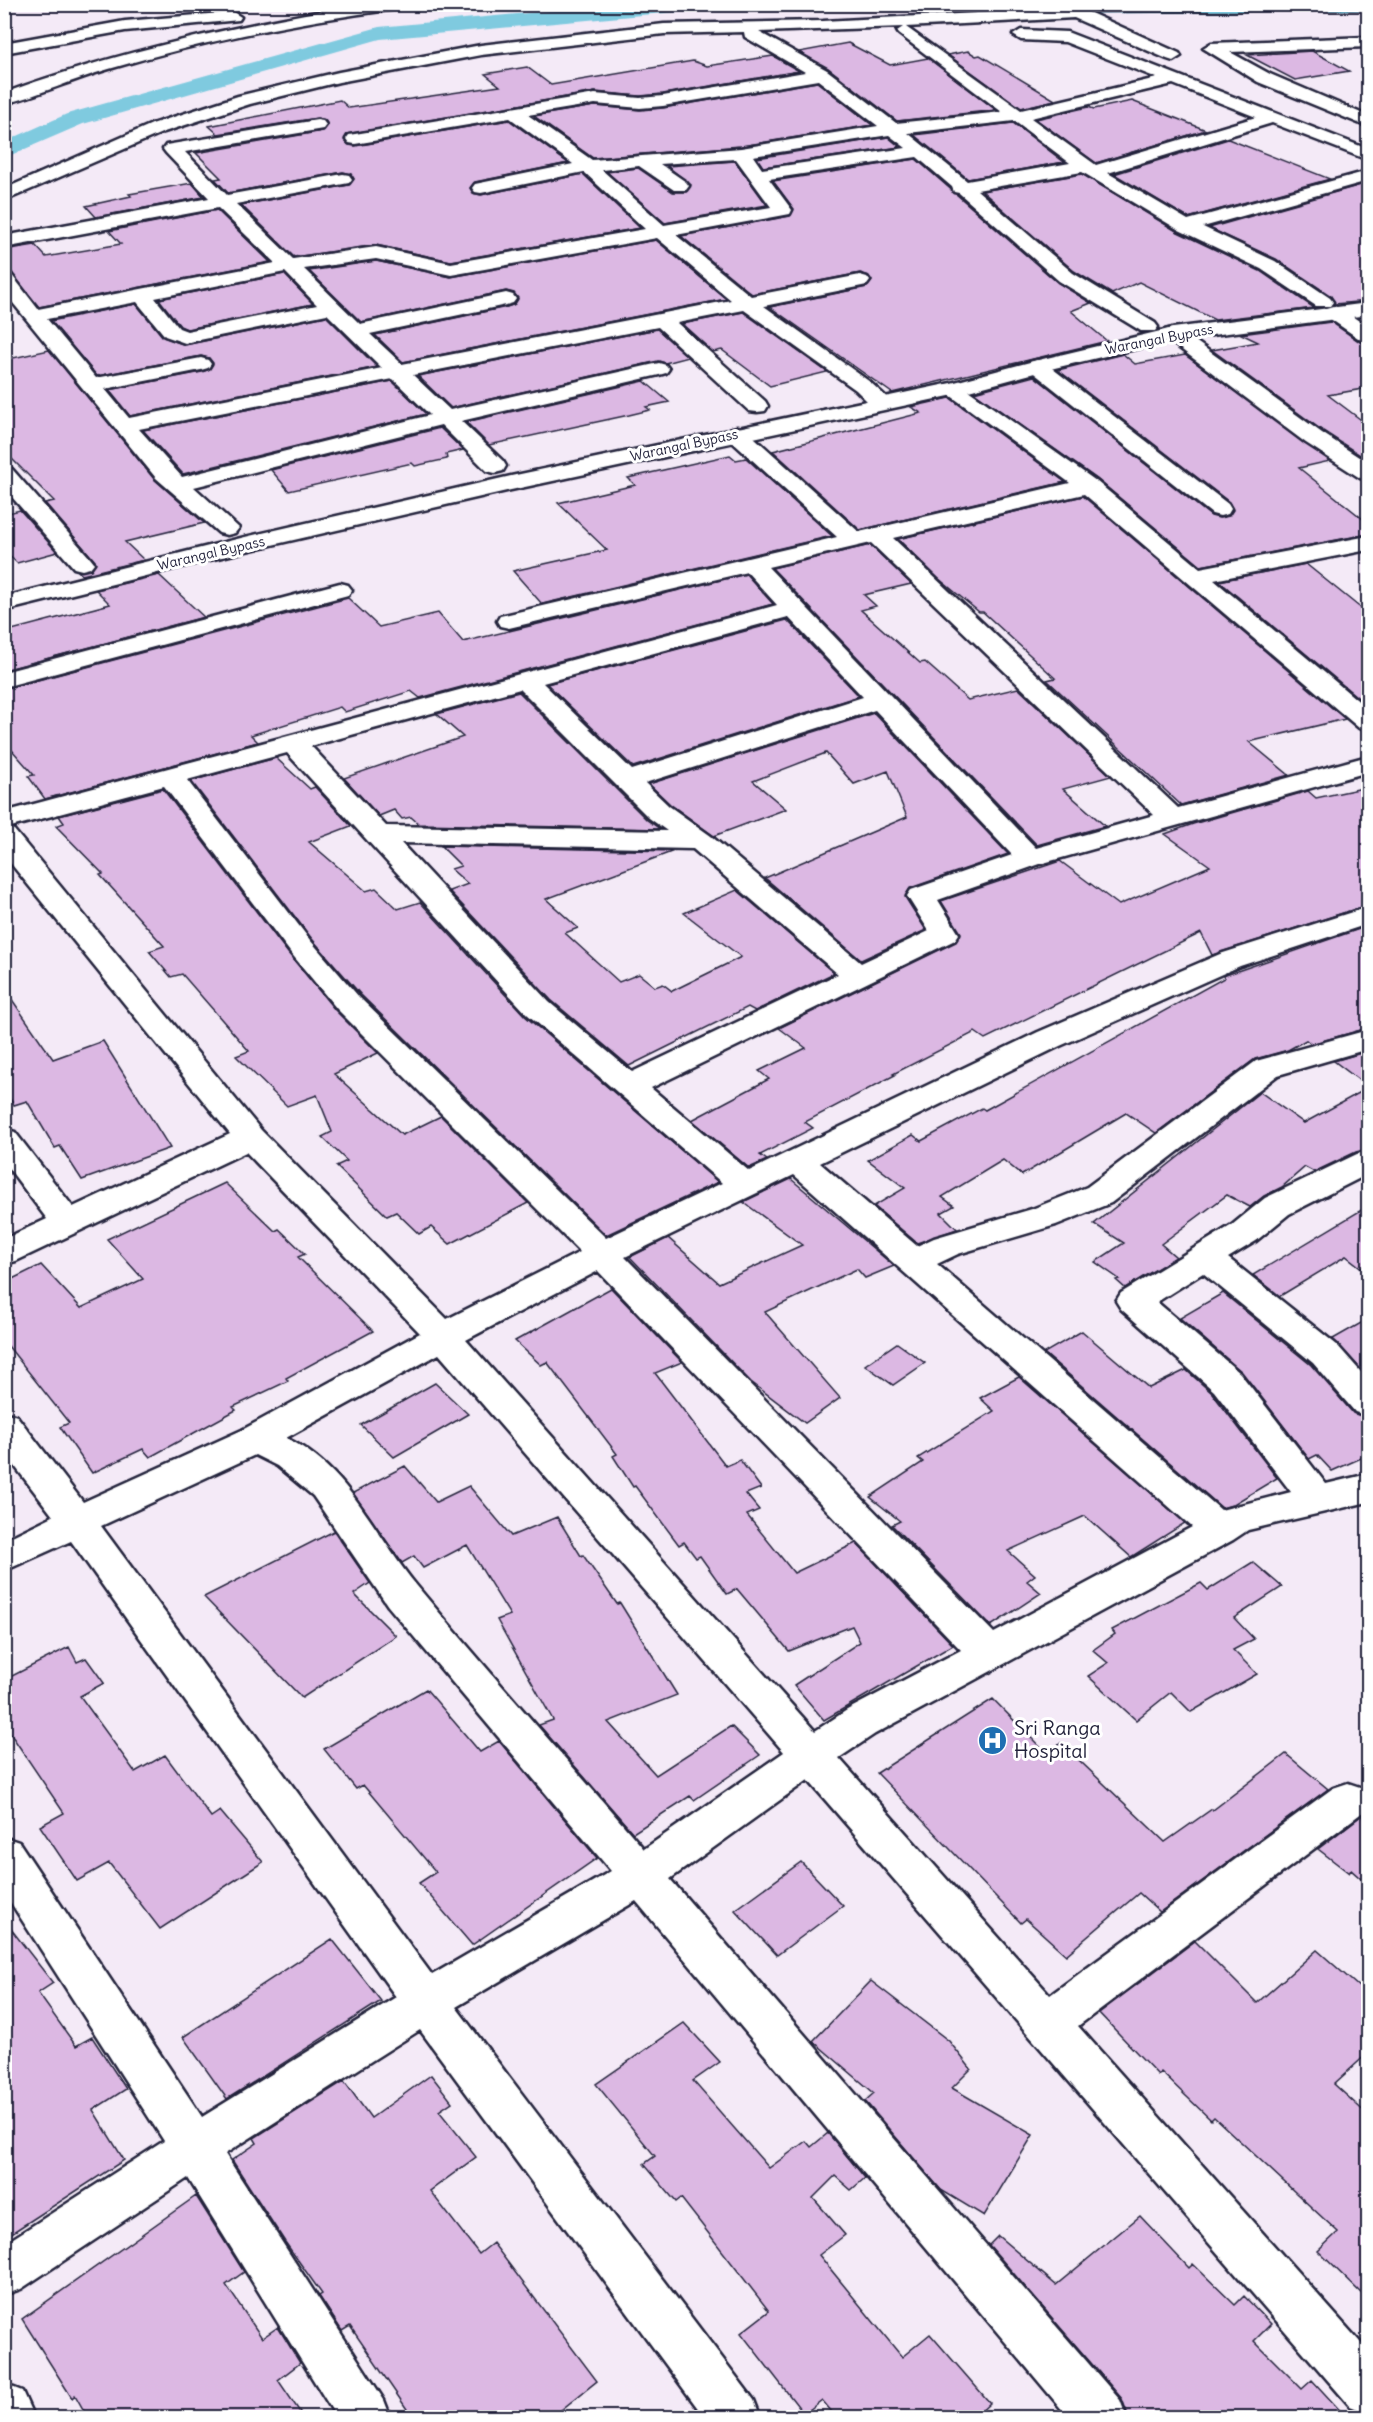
<svg xmlns="http://www.w3.org/2000/svg" width="1373" height="2422" viewBox="0 0 1373 2422" font-family="Delius,sans-serif">
	<style>
		.water { fill: #7fcadf; stroke: #5a879d; stroke-width: 1.5 }
		.lines { fill: none; stroke-linecap: round; stroke-linejoin: round }
		.canal { fill: #7fcadf; fill-rule: evenodd }
		.building { fill: #dcb8e3; stroke: #22223b; stroke-width: 1.5 }
		.minor-casing { stroke: #22223b; stroke-width: 5 }
		.major-casing { stroke: #22223b; stroke-width: 5 }
		.minor { fill: #fff; fill-rule: evenodd }
		.major { fill: #fff; fill-rule: evenodd }
		.labels { text-anchor: middle; stroke-width: 6; stroke-linejoin: round; paint-order: stroke }
		.far-street-label { font-size: 14px; fill: #22223b; stroke: #fff }
		.near-poi-label { font-size: 20px; fill: #22223b; stroke: #fff; text-anchor: start }
	</style>
	<rect width="100%" height="100%" fill="#f4eaf7"/>
	<filter id="ink" filterUnits="userSpaceOnUse"><feTurbulence type="fractalNoise" baseFrequency=".0167" numOctaves="2"/><feDisplacementMap in="SourceGraphic" scale="12" xChannelSelector="R" yChannelSelector="G"/><feConvolveMatrix kernelMatrix="1 2 1 2 8 2 1 2 1" color-interpolation-filters="sRGB"/></filter>
	<g filter="url(#ink)">
		<path class="water" d="M1368 4V10L1078 13 1059 5Z"/>
		<g class="lines">
			<path class="canal" d="M625 4H706L703 8 696 10 380 39 83 124 4 158V142L67 114 379 27Z"/>
		</g>
		<path class="building" d="M848 43 890 65 928 58 996 110 897 121 828 68 799 52Z
			M968 51 976 56 980 55 1055 100 1021 108 948 55Z
			M1312 51 1349 71 1295 80 1247 55Z
			M773 56 799 71 663 94 640 96 595 92 347 134 344 140 349 145 355 146 509 120 568 163 475 182 470 188 473 193 481 195 583 174 640 228 451 261 376 245 294 257 241 205 349 185 354 179 351 174 343 172 228 193 215 179 221 178 196 153 323 131 328 125 325 120 317 118 218 134 209 126 340 100 349 108 500 86 485 74 527 67 551 85 693 61 707 66Z
			M817 82 872 125 741 146 593 158 534 116 595 106 640 110 663 108Z
			M1132 101 1206 130 1096 163 1036 119 1088 107 1094 109Z
			M1013 123 1064 162 968 179 914 135Z
			M888 137 900 147 763 167 757 158Z
			M1228 139 1330 179 1188 218 1114 174Z
			M916 159 1058 283 1091 303 1071 311 1107 341 892 393 770 307 867 287 872 281 869 276 860 273 752 294 681 236 790 216 794 209 773 181Z
			M735 161 767 205 665 223 607 172 638 168 673 192H686L691 185 667 166Z
			M1082 174 1178 232 1260 271 1314 308 1215 320 1139 282 1112 294 1074 271 982 191Z
			M192 183 204 197 96 217 86 206 131 196 129 194Z
			M1368 183V301L1334 304 1331 296 1276 259 1209 228Z
			M217 210 270 262 39 307 4 264V250L35 245 46 257 121 244 109 231Z
			M656 240 726 299 403 362 375 335 507 307 515 304 518 298 514 293 506 291 361 322 309 271 376 261 451 277Z
			M284 274 313 304 187 329 180 326 159 299Z
			M136 304 163 337 185 345 326 316 377 367 130 416 109 390 202 372 210 369 213 363 209 358 201 356 97 376 51 321Z
			M743 312 827 372 770 386 722 350 713 352 682 324Z
			M1331 322 1360 342 1368 344V388L1328 395 1368 425V453L1360 455 1323 431 1212 350 1258 342 1241 334Z
			M657 329 688 357 665 363 658 361 451 408 418 376Z
			M49 350 154 479 204 523 125 542 144 560 82 575 78 571 91 570 96 562 45 503 54 501 4 451V360Z
			M1123 354 1135 364 1185 355 1330 461 1299 468 1368 523V534L1201 566 1097 479 974 392 1034 376 1211 516 1219 518 1229 516 1233 510 1229 502 1058 370Z
			M392 381 426 414 183 474 143 430Z
			M644 381 669 402 646 407 650 410 629 415 489 445 466 422Z
			M950 398 1065 482 860 530 773 451 921 413 911 407Z
			M440 428 463 450 446 454 447 459 415 466 412 463 289 491 271 470Z
			M730 455 736 460 746 458 832 536 542 604 513 571 607 550 558 503 635 485 628 478Z
			M1083 496 1345 719 1249 742 1289 775 1181 805 1047 680 1055 678 983 612H979L938 578 898 539Z
			M20 510 57 552 17 563 4 551V514Z
			M870 545 911 584 864 595 876 606 861 610 920 663 925 662 968 700 1018 688 1111 776 1063 789 1105 826 1037 845 772 568Z
			M1306 564 1368 614V706L1219 581Z
			M746 574 773 604 420 698 411 691 345 712 340 707 251 735 258 742 45 799 28 776 34 775 4 741V689L348 598 379 627 438 613 463 642Z
			M159 575 204 617 4 670V632L110 604 96 590Z
			M787 620 859 696 633 767 547 684Z
			M519 692 647 820 660 829 419 824 411 817 402 819 394 810 379 816 344 778 463 737 437 714Z
			M874 713 1008 854 910 888 905 897 926 930 861 960 765 878 907 817 888 771 854 784 826 753 753 781 786 809 714 836 670 804 649 784Z
			M276 758 310 789 315 787 351 826 309 842 366 891 376 888 398 909 420 902 525 1016 718 1182 606 1235 361 995 312 939 191 781Z
			M1368 787V905L1212 955 1201 933 985 1039 975 1032 893 1074 895 1075 805 1122 813 1128 760 1155 767 1160 749 1168 692 1120 769 1079 759 1071 806 1048 779 1028 956 942 961 933 941 901 1060 861 1119 905 1210 866 1165 834 1193 824 1308 791 1316 798Z
			M163 789 288 953 335 1010 378 1053 334 1074 402 1135 441 1116 528 1203 450 1244 431 1227 419 1234 396 1212 387 1216 336 1166 347 1161 322 1137 332 1132 317 1095 287 1106 236 1056 249 1051 182 974 171 977 149 951 164 946 100 875 103 874 56 826 64 823 59 816Z
			M441 846 674 851 546 899 578 928 565 933 619 982 639 974 655 987 663 984 672 991 741 957 684 913 737 890 834 973 755 1011 748 1007 629 1066 551 1000 449 891 468 884 451 869 461 866Z
			M1368 926V1028L1311 1044 1306 1040 1288 1050 1255 1059 1156 1133 1126 1113 1022 1175 1003 1160 942 1197 954 1206 941 1213 957 1229 917 1243 874 1206 905 1188 868 1160 913 1135 921 1141 982 1108 985 1110 1224 978 1223 976Z
			M4 988 53 1059 103 1041 170 1148 82 1180 60 1146 55 1148 27 1101 14 1105 4 1090Z
			M1368 1051V1087L1334 1061Z
			M1368 1088V1149L1356 1152 1314 1172 1305 1167 1282 1187 1264 1196 1250 1207 1227 1195 1161 1244 1176 1257 1125 1288 1116 1280 1119 1279 1095 1262 1124 1243 1094 1224 1260 1092 1304 1123Z
			M791 1179 894 1266 865 1278 857 1269 765 1312 840 1398 805 1423 751 1382 630 1257 668 1238 719 1283 802 1245 743 1202Z
			M225 1183 275 1231 279 1229 305 1254 298 1257 373 1331 286 1378 288 1381 233 1407 236 1410 150 1457 143 1449 92 1473 60 1427 69 1423 4 1341V1283L41 1265 81 1308 143 1279 107 1239Z
			M1368 1206V1273L1346 1256 1280 1296 1253 1275Z
			M611 1288 682 1362 655 1373 726 1466 740 1460 761 1488 746 1494 759 1510 747 1515 794 1573 856 1543 953 1645 824 1720 794 1685 860 1642 852 1626 789 1651 737 1589 727 1594 700 1556 696 1558 684 1542 679 1545 635 1486 633 1487 613 1456 617 1454 547 1362 541 1365 515 1341Z
			M1223 1293 1311 1365 1353 1413 1368 1418V1455L1332 1471 1317 1455 1309 1459 1242 1372 1180 1318Z
			M1368 1319V1377L1333 1339Z
			M1082 1331 1149 1388 1186 1370 1212 1393 1277 1478 1232 1505 1222 1508 1044 1353Z
			M897 1343 925 1363 893 1385 865 1365Z
			M1019 1377 1185 1523 1131 1557 1085 1516 1008 1551 1035 1575 1027 1581 1041 1593 991 1626 892 1525 900 1521 870 1497 923 1462 918 1458 994 1411 980 1398Z
			M435 1383 468 1414 394 1457 361 1425Z
			M405 1466 436 1502 469 1486 511 1536 557 1517 581 1556 583 1555 617 1604 620 1603 677 1695 608 1722 656 1775 731 1726 760 1755 694 1800 690 1796 633 1833 539 1725 553 1720 497 1620 510 1615 467 1545 423 1568 414 1556 402 1563 353 1493Z
			M334 1531 370 1583 354 1594 396 1636 302 1698 204 1597Z
			M1253 1562 1282 1587 1234 1618 1254 1639 1233 1650 1257 1674 1191 1712 1171 1692 1136 1720 1088 1676 1108 1663 1093 1650 1115 1634 1112 1630 1201 1583 1208 1590Z
			M69 1647 77 1662 86 1658 104 1683 80 1696 135 1772 165 1755 211 1817 220 1811 263 1862 160 1929 109 1863 77 1881 40 1826 64 1813 4 1724V1680Z
			M426 1689 480 1752 499 1741 597 1858 472 1945 419 1883 436 1872 363 1785 356 1789 324 1749Z
			M993 1699 1047 1754 1061 1743 1165 1842 1212 1809 1213 1810 1286 1754 1328 1789 1160 1912 1139 1893 1066 1955 1026 1919 1021 1923 877 1773Z
			M1361 1816 1368 1822V1885L1351 1870 1349 1873 1318 1849Z
			M801 1862 843 1906 777 1955 735 1910Z
			M4 1920 53 1983 38 1993 76 2046 92 2037 126 2089 93 2110 124 2160 4 2238Z
			M332 1939 381 2001 227 2099 183 2037Z
			M1195 1941 1257 2003 1317 1950 1368 1995V2053L1334 2084 1368 2115V2300L1318 2251 1338 2232 1214 2117 1211 2120 1161 2072 1158 2075 1099 2013Z
			M871 1981 949 2041 971 2069 952 2088 1033 2135 984 2216 941 2190 865 2101 874 2093 813 2041Z
			M684 2023 720 2062 693 2081 769 2168 806 2141 811 2147 828 2133 865 2178 851 2190 835 2176 813 2198 845 2235 819 2255 902 2357 930 2334 990 2403 974 2418H837L822 2400 804 2414 741 2333 769 2311 681 2198 676 2202 644 2164 655 2156 596 2084Z
			M431 2075 452 2102 439 2111 476 2157 430 2191 479 2254 493 2243 597 2381 551 2418H413L350 2326 342 2331 319 2296 322 2294 285 2242 232 2160 257 2143 254 2138 344 2081 371 2118Z
			M196 2196 244 2272 226 2285 262 2338 278 2327 300 2363 278 2380 304 2418H88L75 2395 72 2398 22 2319Z
			M1140 2216 1189 2268 1193 2264 1235 2305 1244 2296 1271 2324 1254 2341 1302 2389 1312 2380 1347 2418H1129L1122 2399 989 2245 998 2236 1056 2285Z"/>
		<g class="lines">
			<defs>
				<path id="minor" d="M361 4H403L396 9C301 21 200 42 109 69 74 79 40 95 4 104V93C119 51 240 25 361 4Z
					M1051 4H1070L1084 10 1179 53 1181 56 1173 61 1167 59 1074 18 906 27 1021 110 1157 78 1065 42 1021 40 1013 35 1021 30 1067 32 1368 149V160L1272 123 1108 173 1188 220 1368 171V181L1203 227 1275 261 1330 298 1333 302 1330 306H1316L1261 269 1179 230 1082 172 977 190 1073 273 1155 323 1158 327 1155 331H1141L1059 281 959 193 954 192 952 187 917 157 769 179 792 210 790 214 676 235 751 296 860 275 867 277 870 281 867 285 764 306 870 382 893 403 890 408 882 409 874 408 856 390 744 310 677 323 765 401 768 406 765 411 757 412 749 411 658 327 413 375 450 410 659 363 666 365 669 369 666 373 659 375 461 421 503 461 506 466 503 471 495 473 487 471 441 425 194 487 239 528 235 533 227 535 219 533 156 478 4 292V272L11 274 38 309 275 263 218 208 4 248V236L209 198 166 153 163 149 166 145 317 120 323 121 326 125 323 129 185 152 227 195 343 174 349 175 352 179 349 183 236 204 293 259 376 247 451 263 645 229 584 172 481 193 475 192 472 188 475 184 573 164 510 118 355 144 349 143 346 139 349 135 595 94 640 98 663 96 805 72 745 37 744 32 664 34 481 55 339 82 250 104 164 132 4 201V189L152 124 238 96 339 72 481 45 664 24 823 21 1055 9ZM903 27 897 31 899 34 1002 112 896 123 827 70 759 32ZM818 80 878 126 741 148 592 160 528 115 595 104 640 108 663 106ZM1173 84 1256 117 1096 165 1031 118ZM1014 121 1070 163 967 181 908 133ZM889 135 906 148 762 169 753 156ZM736 159 771 207 664 225 602 170 639 166 674 190H686L689 186 686 182 660 164ZM657 238 731 300 402 364 370 334 506 305 513 303 516 299 513 295 506 293 360 324 304 269 376 259 451 275ZM285 272 317 305 187 331 179 328 155 298ZM137 302 165 336 185 343 327 314 382 368 129 418 105 389 201 370 208 368 211 364 208 360 201 358 96 378 47 319ZM393 379 430 415 182 477 139 429Z
					M233 12 241 17 239 20 125 31 4 53V43L125 21Z
					M1368 37V47L1230 52 1270 74 1368 116V127L1258 82 1203 48 1211 43Z
					M1333 306 1340 308 1368 327V342L1361 340 1326 316 1323 312 1326 308Z
					M1173 328 1180 330 1322 433 1368 463V480L1360 478 1306 443 1166 338 1163 334 1166 330Z
					M1037 360 1044 362 1228 504 1231 509 1228 514 1220 516 1212 514 1030 370 1027 366 1030 362Z
					M954 383 961 385 1096 481 1200 568 1368 536V550L1214 580 1368 709V730L1359 728 1084 494 893 538 1178 808 1368 756V772L1040 864 938 900 959 934 955 940 651 1088 749 1171 1038 1032 1220 954 1368 907V924L1240 966 1060 1046 820 1163 917 1246 934 1238 1032 1209 1087 1187 1256 1061 1368 1030V1049L1278 1075 1111 1203 1056 1225 958 1254 937 1264 1221 1510 1291 1492 1214 1391 1121 1309 1116 1301 1121 1293 1232 1225 1265 1198 1357 1154 1368 1151V1174L1289 1214 1256 1241 1228 1258 1337 1345 1368 1380V1416L1355 1412 1313 1363 1203 1273 1157 1302 1240 1373 1326 1484 1368 1474V1502L1248 1530 1233 1540 875 1734 839 1758 1050 1995 1333 1788 1348 1783 1363 1788 1368 1799 1363 1812 1078 2026 1368 2351V2413L1350 2406 808 1780 670 1879 1120 2400 1127 2418H1069L636 1901 456 2007 754 2400 761 2418H705L420 2030 225 2154 384 2400 391 2418H337L188 2178 21 2289 4 2295V2244L164 2141 4 1892V1837L19 1842 202 2117 396 1997 71 1541 4 1571V1540L53 1516 4 1452V1412L17 1416 83 1502 242 1430 420 1333 246 1152 16 1261 4 1264V1239L47 1219 4 1162V1129L15 1132 73 1207 230 1134 4 855V812L777 605 747 572 509 628 500 626 497 621 500 616 509 614 837 537 729 439 726 434 729 429 737 427 745 429 859 532 1070 483 947 393 943 389 947 385ZM871 543 1154 815 1036 848 768 567ZM788 617 863 697 632 770 543 683ZM520 689 649 818 667 831 386 826 311 746ZM875 710 1012 855 911 890 907 896 929 931 861 963 711 836 669 806 645 783ZM287 753 527 1014 722 1183 606 1238 359 997 310 940 187 780ZM164 786 290 952 337 1009 580 1252 447 1319 261 1130 14 830 7 828ZM401 843 693 849 838 974 632 1072 549 1002ZM794 1175 1192 1527 994 1633 625 1257ZM598 1271 961 1650 847 1710 815 1731 466 1340ZM439 1354 784 1752 644 1849C569 1762 491 1675 417 1586 374 1535 350 1469 286 1438ZM255 1455 277 1466 313 1496 388 1606 611 1871 432 1975 101 1526Z
					M4 467 12 469 90 558 94 563 90 568 82 570 74 568 4 488Z
					M340 583 348 585 352 590 348 595 4 687V672Z
					M4 2384 22 2391 34 2418H4Z"/>
				<path id="major" d="M1368 303V315L1173 340 1042 371 954 395 511 490 246 551 4 611V597L245 537 511 476 951 383 1030 362 1173 328Z"/>
			</defs>
			<use href="#minor" class="minor-casing"/>
			<use href="#major" class="major-casing"/>
			<use href="#minor" class="minor"/>
			<use href="#major" class="major"/>
		</g>
	</g>
	<defs>
		<symbol id="hospital-disc" viewBox="-11 -11 22 22"><circle r="9.5" fill="#1f6fb2" stroke="#fff"/><path d="M-5-5h3v3.5h4V-5h3V5h-3V1.5h-4V5h-3Z" fill="#fff"/></symbol>
	</defs>
	<g fill-rule="evenodd">
		<use href="#hospital-disc" x="976" y="1724" width="33" height="33"/>
	</g>
	<g class="labels">
		<g class="far-street-label">
			<text transform="translate(1159 339) rotate(-11)" y="5">Warangal Bypass</text>
			<text transform="translate(684 445) rotate(-12)" y="5">Warangal Bypass</text>
			<text transform="translate(211 553) rotate(-13)" y="5">Warangal Bypass</text>
		</g>
		<g class="near-poi-label">
			<text x="1014" y="1735">Sri Ranga<tspan x="1014" dy="23">Hospital</tspan></text>
		</g>
	</g>
	<rect width="1373" height="2422" fill="none" stroke="#fff" stroke-width="24"/>
	<rect x="12" y="12" width="1349" height="2398" fill="none" stroke="#22223b" stroke-width="2" filter="url(#ink)"/>
</svg>
